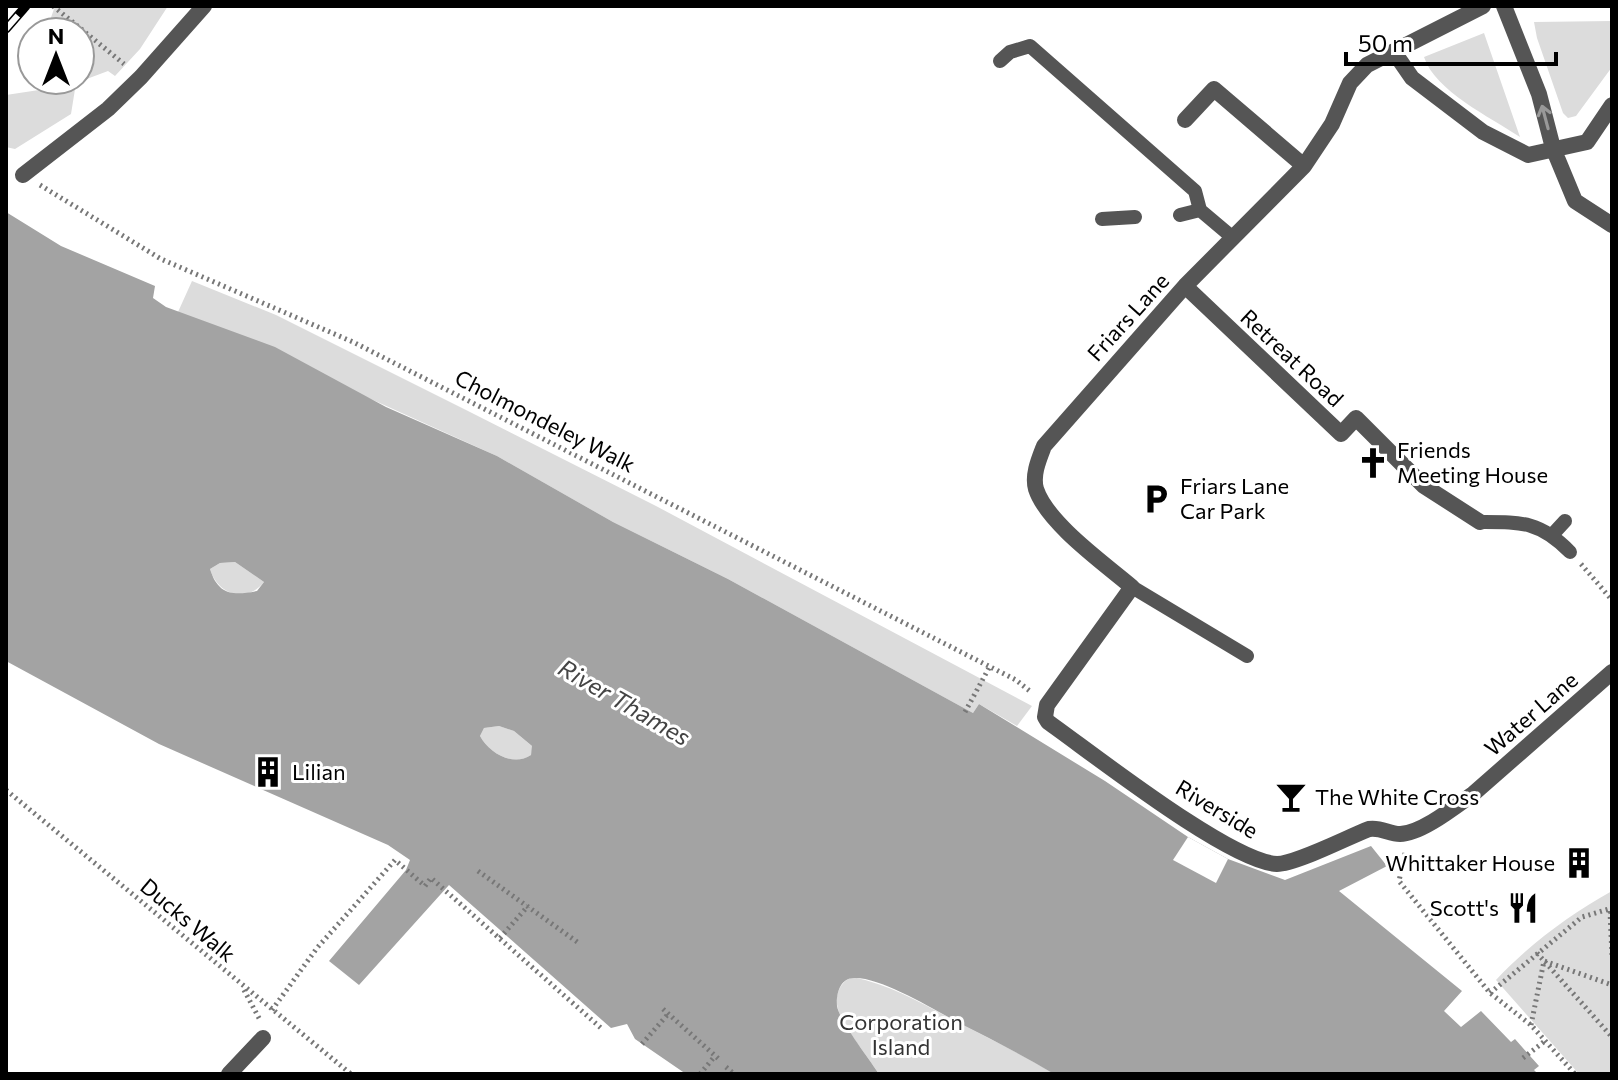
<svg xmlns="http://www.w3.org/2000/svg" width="1618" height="1080" viewBox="0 0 1618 1080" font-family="Commissioner,sans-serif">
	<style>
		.green { fill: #dcdcdc }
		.water { fill: #a3a3a3; fill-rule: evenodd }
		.pier { fill: #fff }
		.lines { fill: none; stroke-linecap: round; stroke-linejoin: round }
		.path { stroke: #777; stroke-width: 5; stroke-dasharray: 2 4; stroke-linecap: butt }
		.service { stroke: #555; stroke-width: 14 }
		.minor { stroke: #555; stroke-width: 16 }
		.rail-casing { stroke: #000; stroke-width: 9 }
		.rail { stroke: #fff; stroke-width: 6; stroke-dasharray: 18; stroke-linecap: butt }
		.oneway { stroke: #999 }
		.labels { text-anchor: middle; stroke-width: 6; stroke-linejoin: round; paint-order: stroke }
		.street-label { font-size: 22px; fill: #000; stroke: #fff }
		.poi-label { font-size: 22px; fill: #000; stroke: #fff; text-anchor: start }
		.park-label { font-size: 22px; fill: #333; stroke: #fff }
		.water-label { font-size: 24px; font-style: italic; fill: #444; stroke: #fff }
	</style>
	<rect width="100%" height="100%" fill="#fff"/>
	<path class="green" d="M55 6H168L140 49 115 76 108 71 76 83 71 114 15 149 6 147V95L39 90 47 80H80V32H49L47 29Z
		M1612 21V67L1576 116 1568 118 1563 113 1537 38 1534 22Z
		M1484 33 1520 137C1490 117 1435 91 1424 57Z
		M192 281 276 315 468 411 656 506 1032 706 1017 726 979 704 973 713 728 579 613 522 497 456 178 312Z
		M235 562 264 582C246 604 218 595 210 569L220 563Z
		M499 726 514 731 533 747 531 755C513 767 489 753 480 736L484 728Z
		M1612 891V1074H1579L1496 980C1530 944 1569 915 1612 891Z
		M852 977C892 985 925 1005 961 1024 992 1040 1024 1055 1054 1074H879C869 1058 842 1025 838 1009 834 995 840 982 852 977Z"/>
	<path class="water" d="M6 212 61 246 155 286 153 298 166 307 275 347 386 407 497 456 613 522 728 579 973 713 979 704 1105 781 1188 837 1228 859 1285 880 1371 846 1387 866 1339 891 1462 991 1444 1011 1461 1027 1481 1011 1511 1042 1515 1039 1539 1066 1534 1070 1538 1074H1054C1024 1056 993 1040 961 1024 936 1011 882 977 854 978 840 978 836 994 837 1006 839 1020 870 1060 879 1074H686L635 1039 627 1024 611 1028 449 885 359 985 329 961 406 870 410 860 388 845 159 744 6 661ZM235 562 264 582 257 591C233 596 218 595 210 569L220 563ZM499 726 514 731 532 746 531 755C513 767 489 753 480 736L484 728Z"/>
	<path class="pier" d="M1188 837 1228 859 1216 883 1173 860Z"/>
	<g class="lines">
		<path class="path" d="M53 6 124 64
			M40 185 161 259 353 342 1016 680 1031 692
			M1581 564 1612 600
			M965 712 990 666
			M6 790 351 1074
			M1405 853 1399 881 1490 993 1531 1025 1575 1074
			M478 871 580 944
			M1610 911 1612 956
			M500 938 528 906
			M1537 953 1612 1037
			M244 990 260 1020
			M1490 993 1582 917 1609 909 1612 915
			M663 1009 721 1061
			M272 1010 317 948 395 860 425 886 431 878 601 1028
			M1531 1025 1544 961 1612 985
			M642 1044 668 1014
			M1523 1058 1545 1041
			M726 1067 734 1074
			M700 1074 715 1056"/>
		<path class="service" d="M1000 61 1010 52 1030 46 1195 191 1200 210 1232 237
			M1180 215 1200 210
			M1102 219 1135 217
			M1480 522C1521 522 1540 521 1570 552
			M1553 534 1565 521
			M1132 587 1247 656"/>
		<path class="minor" d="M1483 6 1367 65 1350 83 1332 124 1304 166 1185 286 1044 446C1039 459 1032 475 1036 489 1047 523 1105 564 1132 587L1047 705 1045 717 1048 722C1092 753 1230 862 1277 864 1296 864 1348 837 1369 829 1381 827 1389 834 1400 834 1421 834 1456 806 1473 794L1612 672
			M1504 6 1539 94 1553 148 1575 201 1612 225
			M1394 52 1412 78 1483 132 1528 155 1587 142 1612 105
			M1185 120 1214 89 1304 166
			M23 175 108 109 141 77 204 6
			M1185 286 1341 434 1356 418 1424 486 1480 522
			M229 1074 263 1038"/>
		<defs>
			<path id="rail" d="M6 29 26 6"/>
		</defs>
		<use href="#rail" class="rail-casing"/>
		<use href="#rail" class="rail"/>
	</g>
	<defs><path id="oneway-shaft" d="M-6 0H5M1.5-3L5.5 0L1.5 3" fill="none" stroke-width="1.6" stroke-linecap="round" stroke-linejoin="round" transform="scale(2)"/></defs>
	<use class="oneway" href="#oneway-shaft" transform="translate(1545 117) rotate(-105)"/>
	<defs>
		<symbol id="church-bare" viewBox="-9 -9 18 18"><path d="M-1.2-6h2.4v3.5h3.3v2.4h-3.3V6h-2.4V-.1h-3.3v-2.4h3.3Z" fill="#000" stroke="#fff" stroke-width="2.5" paint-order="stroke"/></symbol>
		<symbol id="parking-bare" viewBox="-9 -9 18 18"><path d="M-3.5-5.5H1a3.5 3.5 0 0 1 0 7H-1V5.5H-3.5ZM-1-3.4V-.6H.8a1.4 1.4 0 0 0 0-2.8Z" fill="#000" stroke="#fff" stroke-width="2.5" paint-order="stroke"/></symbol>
		<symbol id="building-bare" viewBox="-9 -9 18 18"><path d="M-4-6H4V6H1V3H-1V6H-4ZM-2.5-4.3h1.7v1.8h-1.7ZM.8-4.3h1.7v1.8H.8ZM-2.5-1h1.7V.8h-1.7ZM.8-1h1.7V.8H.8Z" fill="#000" stroke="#fff" stroke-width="2.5" paint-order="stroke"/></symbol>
		<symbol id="bar-bare" viewBox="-9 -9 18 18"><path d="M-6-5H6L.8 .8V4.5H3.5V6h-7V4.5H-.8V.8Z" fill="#000" stroke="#fff" stroke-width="2.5" paint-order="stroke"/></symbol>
		<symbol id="restaurant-bare" viewBox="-9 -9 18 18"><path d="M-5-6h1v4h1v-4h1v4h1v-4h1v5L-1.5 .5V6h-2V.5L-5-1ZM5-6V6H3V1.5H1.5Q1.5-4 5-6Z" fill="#000" stroke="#fff" stroke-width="2.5" paint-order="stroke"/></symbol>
	</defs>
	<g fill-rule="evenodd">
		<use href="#church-bare" x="1351" y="441" width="44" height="44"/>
		<use href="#parking-bare" x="1134" y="477" width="44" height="44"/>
		<use href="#building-bare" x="246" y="750" width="44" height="44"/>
		<use href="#bar-bare" x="1269" y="775" width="44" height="44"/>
		<use href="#building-bare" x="1557" y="841" width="44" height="44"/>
		<use href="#restaurant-bare" x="1501" y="886" width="44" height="44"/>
	</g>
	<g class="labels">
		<g class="street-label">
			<text transform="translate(1128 317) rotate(-48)" y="8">Friars Lane</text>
			<text transform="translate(1292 358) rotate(43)" y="8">Retreat Road</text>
			<text transform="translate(545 421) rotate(27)" y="8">Cholmondeley Walk</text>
			<text transform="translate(1531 714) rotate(-41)" y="8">Water Lane</text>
			<text transform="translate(1217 809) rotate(31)" y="8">Riverside</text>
			<text transform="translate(188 920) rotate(40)" y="8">Ducks Walk</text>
		</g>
		<g class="poi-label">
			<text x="1397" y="458">Friends<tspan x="1397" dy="25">Meeting House</tspan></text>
			<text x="1180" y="494">Friars Lane<tspan x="1180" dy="25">Car Park</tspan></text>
			<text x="292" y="780">Lilian</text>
			<text x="1315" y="805">The White Cross</text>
			<text x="1555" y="871" text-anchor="end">Whittaker House</text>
			<text x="1499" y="916" text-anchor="end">Scott's</text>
		</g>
		<g class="park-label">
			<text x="901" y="1030">Corporation<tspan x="901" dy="25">Island</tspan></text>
		</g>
		<g class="water-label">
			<text transform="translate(624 703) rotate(30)" y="8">River Thames</text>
		</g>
	</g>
	<rect width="1618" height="1080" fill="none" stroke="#000000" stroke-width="16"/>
	<g transform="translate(56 56)"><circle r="38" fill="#ffffff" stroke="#999999" stroke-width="2"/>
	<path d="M0-6L14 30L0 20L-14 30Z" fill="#000000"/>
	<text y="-12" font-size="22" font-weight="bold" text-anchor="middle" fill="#000000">N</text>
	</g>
	<path d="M1346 52v12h210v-12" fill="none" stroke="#000000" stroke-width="4"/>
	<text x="1358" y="52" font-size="24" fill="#000000" stroke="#ffffff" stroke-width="6" paint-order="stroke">50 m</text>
</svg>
